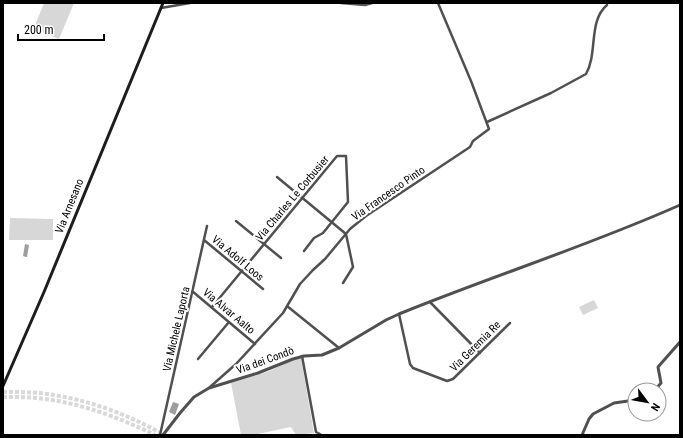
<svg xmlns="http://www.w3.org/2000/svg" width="683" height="438" viewBox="0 0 683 438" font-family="'Roboto Condensed',sans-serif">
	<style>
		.green { fill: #d7d7d7 }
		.water { fill: #9e9e9e }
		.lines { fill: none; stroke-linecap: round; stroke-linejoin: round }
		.trunk-tunnel { stroke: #d9d9d9; stroke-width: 4; stroke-dasharray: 4 2; stroke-linecap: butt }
		.minor { stroke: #505050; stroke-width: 2.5 }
		.tertiary { stroke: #505050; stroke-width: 3 }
		.secondary { stroke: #1d1d1d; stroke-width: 3 }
		.labels { text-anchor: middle; stroke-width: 4; stroke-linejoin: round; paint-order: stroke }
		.street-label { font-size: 11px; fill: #000; stroke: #fff }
	</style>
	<rect width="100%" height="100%" fill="#fff"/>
	<path class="green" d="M44 3H74L59 39 34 28Z
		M10 218 53 219V240H9Z
		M594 300 598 308 583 315 579 307Z
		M301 358 314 433 296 435 291 427 253 435H241L231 383 267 372 293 360Z"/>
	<path class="water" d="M25 244 29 245 27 257H26L23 256Z
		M173 402 179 404 175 415 169 412Z"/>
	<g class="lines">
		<path class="trunk-tunnel" d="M3 392C15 392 28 392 40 393 83 398 126 413 164 435
			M3 397C14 397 26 397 37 398 78 402 118 417 155 435"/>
		<path class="minor" d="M341 3 365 5 372 3
			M161 8 190 3
			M487 122 551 93 586 74C598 53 588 21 607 5
			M277 177 346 234 353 267 343 283
			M236 221 281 258
			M204 240 263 289
			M192 291 255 344
			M430 302 480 353
			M287 306 339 348
			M212 307 337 156H346L348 202 323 233 314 238 304 251
			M399 314 410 364 413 368 447 381 453 379 510 323
			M302 356 316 432 320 434
			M198 359 229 322
			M210 387 236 364 283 313 300 284 313 270 325 259 350 229 366 216 470 147 473 141 489 129 471 81 438 3
			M160 435 207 226"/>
		<path class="tertiary" d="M655 390 661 383 658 367 680 342
			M163 435 180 413 194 397 209 388 258 373 293 359 304 356 322 355 339 348 386 320 399 314C492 276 588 246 680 205
			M582 435 589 419 593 414 614 403 635 400"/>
		<path class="secondary" d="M3 386 44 292 163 3"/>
	</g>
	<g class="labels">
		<g class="street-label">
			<text transform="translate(388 193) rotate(-35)" y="4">Via Francesco Pinto</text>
			<text transform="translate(292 198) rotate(-50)" y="4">Via Charles Le Corbusier</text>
			<text transform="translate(69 206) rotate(-68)" y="4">Via Arnesano</text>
			<text transform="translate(238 258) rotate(40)" y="4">Via Adolf Loos</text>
			<text transform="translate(229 311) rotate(40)" y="4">Via Alvar Aalto</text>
			<text transform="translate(176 329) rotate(-77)" y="4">Via Michele Laporta</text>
			<text transform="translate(475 346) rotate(-45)" y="4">Via Geremia Re</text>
			<text transform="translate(265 360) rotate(-20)" y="4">Via dei Condò</text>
		</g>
	</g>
	<rect width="683" height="438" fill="none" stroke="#000000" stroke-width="8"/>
	<g transform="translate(647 402) rotate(122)"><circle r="19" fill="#ffffff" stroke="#999999"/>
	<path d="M0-3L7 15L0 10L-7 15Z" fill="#000000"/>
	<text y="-6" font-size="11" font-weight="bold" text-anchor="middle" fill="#000000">N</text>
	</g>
	<path d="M18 34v6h86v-6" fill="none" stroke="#000000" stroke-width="2"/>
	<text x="24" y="34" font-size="12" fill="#000000" stroke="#ffffff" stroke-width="3" paint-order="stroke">200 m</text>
</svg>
